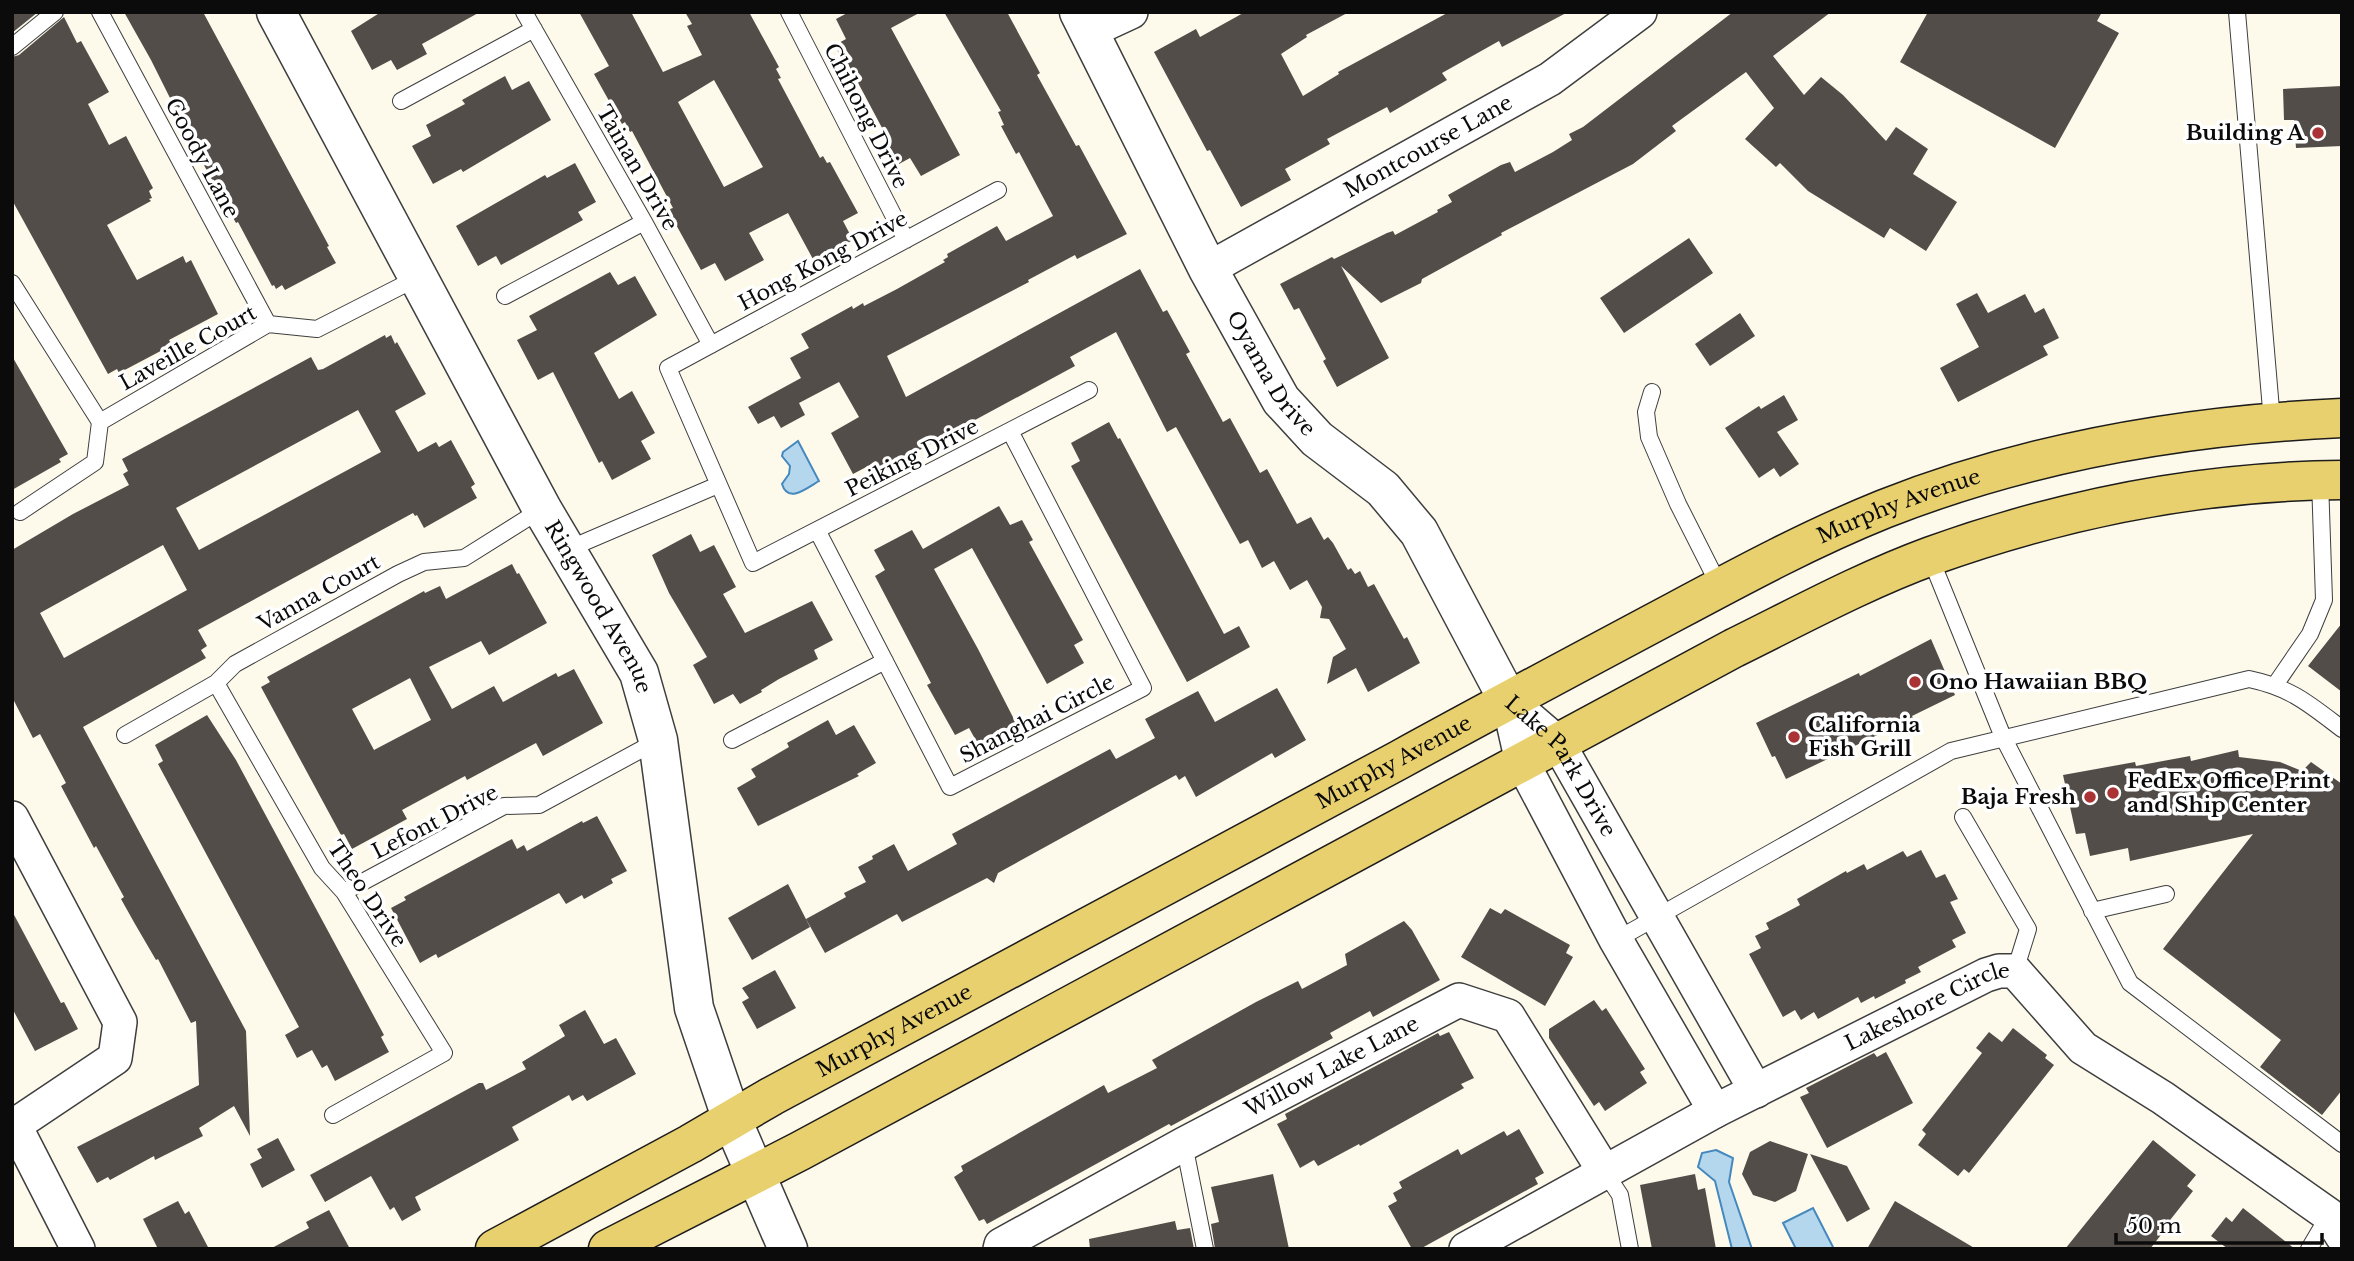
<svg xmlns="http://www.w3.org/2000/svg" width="2354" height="1261" viewBox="0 0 2354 1261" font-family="'Libre Baskerville',serif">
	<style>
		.water { fill: #b5d7ee; stroke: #4588bd; stroke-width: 2 }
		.building { fill: #524d49; fill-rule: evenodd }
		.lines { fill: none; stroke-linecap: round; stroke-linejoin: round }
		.service-casing { stroke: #3e3e3e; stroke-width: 18 }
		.minor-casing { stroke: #3e3e3e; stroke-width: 36 }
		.tertiary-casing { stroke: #3e3e3e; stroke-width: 41 }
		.primary-casing { stroke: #1c1c1c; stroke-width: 41 }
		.service { stroke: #fff; stroke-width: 16 }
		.minor { stroke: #fff; stroke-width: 33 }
		.tertiary { stroke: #fff; stroke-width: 38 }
		.primary { stroke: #e9d06f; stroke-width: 38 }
		.poi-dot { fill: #aa3335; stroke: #fff; stroke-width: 2.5 }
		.labels { text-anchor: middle; stroke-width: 7; stroke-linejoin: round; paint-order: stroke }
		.street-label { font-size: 21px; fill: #0b0b0b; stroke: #fff }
		.poi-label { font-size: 21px; font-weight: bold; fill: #0b0b0b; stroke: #fff; text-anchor: start }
	</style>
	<rect width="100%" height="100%" fill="#fdfaeb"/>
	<path class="water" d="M798 441 819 481C807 488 788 504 782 484L789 474 790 466 782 456 783 452Z
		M1716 1150 1733 1158 1729 1182 1752 1249H1732L1715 1181 1698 1167 1702 1153Z
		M1813 1208 1834 1249H1796L1783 1223Z"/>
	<path class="building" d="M12 12H38L12 33Z
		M124 12H203L329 246 327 247 336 263 285 290 282 285 276 289 274 285 272 286 238 222 236 223 200 158 151 60Z
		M381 12H480L422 44 427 54 397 70 391 60 372 70 351 31Z
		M579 12H631L663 72 702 55 687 26 692 24 685 12H749L779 67 776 69 781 78 778 79 820 158 823 156 827 163 830 162 858 213 843 221 853 240 814 261 788 213 749 233 764 260 725 281 715 263 701 270 674 221 670 209 673 208 632 131 630 132 625 122 622 124 594 74 609 66ZM714 80 763 167 724 187 678 102Z
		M849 12H921L891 28 960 155 921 176 910 158 899 164 887 142 889 141 848 64 845 66 835 45 846 39 836 19Z
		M944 12H1007L1040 73 1037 75 1076 146 1079 145 1127 234 1077 259 1075 255 1028 280 1029 282 887 356 906 397 1140 269 1163 312 1167 310 1190 352 1186 354 1223 422 1230 418 1260 473 1267 469 1297 524 1311 517 1324 540 1328 537 1333 543 1348 570 1351 568 1355 574 1360 571 1368 587 1374 584 1404 639 1407 637 1420 663 1368 692 1356 668 1327 684 1333 657 1346 649 1329 619 1320 618 1322 607 1307 580 1290 590 1274 561 1262 568 1248 540 1240 544 1176 427 1167 432 1116 332 1070 357 1075 366 877 473 872 464 853 474 831 433 859 417 839 382 799 403 805 415 781 428 774 416 758 424 748 407 801 378 790 358 809 348 801 334 852 306 853 309 863 303 864 306 897 289 945 262 943 260 948 257 947 254 997 226 1006 241 1053 216 1019 152 1016 154 1001 126 1004 125 998 112 1001 111Z
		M1245 12H1349L1306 35 1307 37 1281 54 1303 96 1339 74 1338 72 1449 12H1568L1502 47 1499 41 1442 73 1447 80 1390 113 1387 107 1327 139 1330 144 1285 169 1291 180 1241 207 1210 150 1207 151 1154 52 1196 29 1200 37Z
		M1733 12H1831L1773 56 1804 95 1821 77 1843 95 1886 141 1896 127 1928 149 1913 174 1957 202 1926 251 1890 228 1884 238 1808 191 1780 163 1776 167 1745 139 1774 108 1746 72 1672 126 1676 131 1633 164 1501 233 1502 235 1422 279 1421 283 1381 303 1341 266 1389 358 1337 387 1323 361 1326 359 1299 308 1294 310 1280 284 1332 257 1334 259 1387 233 1393 231 1395 235 1438 212 1437 210 1452 202 1448 195 1501 165 1510 162 1515 172 1553 152 1572 140 1569 134 1583 127Z
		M1928 12H2102L2097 21 2119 33 2055 148 1900 62Z
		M64 17 77 43 81 41 109 92 88 104 109 145 126 136 153 188 149 191 152 198 149 199 151 201 107 225 137 280 183 256 186 263 191 260 218 314 169 340 172 345 119 373 117 369 108 374 12 200V57L19 55Z
		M505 76 512 90 529 81 551 120 463 172 461 169 433 184 412 146 431 136 426 125 465 104 462 100Z
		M2342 86V146L2296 148 2294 120H2284L2283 89Z
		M575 163 596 202 578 212 583 220 501 265 496 256 478 266 456 226 545 175 547 178Z
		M1689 238 1713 273 1624 333 1600 298Z
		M610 272 618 285 635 276 657 315 594 353 619 399 632 391 655 433 641 441 651 459 612 480 602 461 599 463 553 372 538 380 517 340 537 330 529 316Z
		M1977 293 1988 313 2025 294 2035 313 2044 308 2059 338 2043 346 2048 355 1958 402 1940 368 1979 347 1956 304Z
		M1740 313 1755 336 1710 366 1695 344Z
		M385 335 386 338 391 335 395 344 397 342 426 394 395 411 418 452 436 442 439 447 451 440 475 484 471 487 477 498 424 528 417 515 415 516 413 513 198 630 207 646 201 650 206 658 83 727 246 1031 250 1136 234 1106 199 1128 203 1136 155 1160 154 1156 110 1180 108 1177 97 1183 77 1147 199 1085 196 1021 191 1023 158 959 156 960 135 924 121 899 124 897 96 846 94 848 61 786 66 783 40 734 33 738 12 697V550L73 514 129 485 123 474 128 471 122 459 311 357 318 370 323 369ZM358 410 381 452 199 550 176 508ZM163 545 187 590 64 658 40 613Z
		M12 356 68 454 59 459 61 462 12 490Z
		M1784 395 1798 420 1777 432 1799 464 1780 477 1774 468 1759 478 1725 428 1759 406 1761 409Z
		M1109 422 1118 439 1120 438 1224 634 1239 626 1250 647 1187 682 1071 466 1080 461 1071 443Z
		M999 506 1010 525 1022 520 1033 540 1029 542 1083 640 1074 645 1084 663 1047 684 972 548 934 569 978 649 1017 725 979 746 969 728 955 735 927 685 931 683 875 576 885 570 874 550 912 530 923 549Z
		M691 534 700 552 714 545 736 587 723 594 745 633 812 601 833 640 814 650 818 659 779 679 761 690 762 692 740 704 733 694 714 704 693 665 707 657 669 593 652 555Z
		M512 564 517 574 519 573 547 623 489 655 481 641 429 667 452 709 494 686 503 702 556 673 558 677 574 669 603 723 543 756 536 743 467 780 465 776 402 810 407 819 352 849 344 834 341 835 261 687 270 682 267 677 424 591 425 593 440 586 446 599ZM410 678 431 720 374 750 352 709Z
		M2342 623V692L2308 666Z
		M1931 639 1955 695 1912 716 1913 718 1786 779 1775 756 1772 757 1756 723 1859 673 1860 676Z
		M1277 688 1306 740 1275 758 1272 753 1196 797 1185 776 1179 780 1176 775 998 873 994 883 987 878 902 922 897 914 825 953 806 919 846 897 844 893 866 882 858 867 873 859 872 856 894 844 908 871 957 844 952 834 1110 749 1116 759 1155 738 1145 719 1198 691 1215 722Z
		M207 715 236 760 384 1035 381 1037 389 1052 335 1081 327 1065 322 1068 312 1050 297 1058 285 1035 299 1027 158 764 163 761 155 745Z
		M828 720 836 735 854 725 876 763 857 774 859 776 758 826 737 788 756 777 751 769 789 747 787 743Z
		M2238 750 2239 757 2280 762 2302 771 2311 762 2342 784V1090L2322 1115 2260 1067 2281 1040 2163 949 2253 834 2130 861 2128 848 2090 856 2085 833 2076 834 2063 775 2135 762 2136 766 2190 756 2191 761Z
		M597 816 627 871 611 879 613 883 584 899 582 895 566 904 559 893 438 958 436 954 420 963 391 908 406 900 404 897 512 839 517 849 524 845 527 851 582 821 583 823Z
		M1921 850 1936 878 1945 874 1958 899 1950 902 1966 933 1952 940 1956 947 1918 967 1921 972 1905 980 1906 983 1875 999 1874 996 1861 1003 1858 997 1818 1019 1814 1012 1801 1020 1795 1010 1783 1017 1749 954 1761 948 1755 936 1769 929 1766 923 1800 905 1797 899 1846 871 1847 873 1864 864 1867 870 1903 851 1907 857Z
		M788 884 810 927 752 960 728 918Z
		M1490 908 1501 914 1505 909 1570 945 1566 953 1573 957 1545 1006 1461 957Z
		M12 911 61 1003 64 1002 78 1029 35 1051 12 1008Z
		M1404 921 1412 930 1440 980 1373 1017 1370 1011 1330 1033 1333 1038 1171 1126 1169 1124 987 1224 984 1219 979 1221 954 1177 963 1171 961 1166 1104 1085 1108 1093 1157 1068 1152 1060 1256 1002 1298 981 1302 989 1347 965 1345 954Z
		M775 970 796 1008 757 1029 742 1002 749 998 742 988Z
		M1594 1000 1602 1011 1606 1008 1645 1069 1640 1072 1647 1083 1605 1111 1599 1102 1594 1106 1549 1038V1029Z
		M585 1010 604 1044 616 1038 636 1074 587 1101 583 1095 572 1101 569 1095 512 1127 519 1140 415 1197 421 1210 402 1221 394 1207 390 1210 371 1176 325 1202 310 1175 479 1083H483L486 1090 526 1069 522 1062 565 1036 559 1025Z
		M2013 1028 2047 1055 2045 1058 2054 1065 1969 1173 1964 1169 1958 1176 1918 1145 1926 1134 1922 1130 1982 1053 1976 1048 1989 1032 2002 1042Z
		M1449 1032 1474 1078 1461 1084 1464 1088 1360 1146 1359 1144 1318 1166 1314 1160 1300 1168 1277 1124 1287 1119 1285 1114 1438 1033 1440 1036Z
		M1886 1052 1913 1103 1827 1148 1800 1097 1809 1093 1806 1088 1874 1053 1877 1057Z
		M1519 1129 1544 1173 1535 1178 1538 1184 1420 1249H1412L1388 1206 1397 1201 1393 1193 1402 1188 1399 1182 1458 1149 1461 1155 1504 1131 1507 1136Z
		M278 1138 295 1170 262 1188 250 1164 262 1158 257 1149Z
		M2153 1140 2196 1175 2187 1186 2193 1191 2163 1229 2164 1231 2150 1249H2065Z
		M1770 1141 1808 1154 1796 1191 1775 1202 1753 1195 1742 1174 1750 1152Z
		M1810 1154 1847 1166 1870 1209 1847 1222Z
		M1273 1174 1289 1249H1215L1211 1224 1219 1222 1211 1187Z
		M1695 1174 1698 1190 1705 1188 1716 1249H1652L1640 1185Z
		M178 1201 185 1214 189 1211 209 1249H158L143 1219Z
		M1895 1201 1976 1249H1867Z
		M2243 1208 2295 1249H2228L2211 1236 2226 1217 2232 1222Z
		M329 1210 350 1249H270L309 1228 306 1222Z
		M1175 1221 1177 1230 1190 1228 1194 1249H1090L1089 1239Z"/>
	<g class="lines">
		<defs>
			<path id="service" d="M100 12 268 324
				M524 12 644 222 711 345
				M789 12 906 240
				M2237 12 2272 421
				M12 47 55 12
				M401 101 534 29
				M998 190 668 368 753 563 1089 390
				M12 283 100 422
				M505 296 644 222
				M1652 392 1646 412 1649 437 1678 504 1720 587
				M20 512 95 462 100 422 268 324 317 329 417 278
				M817 530 950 787 1143 688 1010 431
				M566 550 718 485
				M1930 557 2003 737 2130 983 2342 1144
				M216 683 322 868 344 892 444 1053 333 1115
				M2275 685 2310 634 2324 600 2320 480
				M125 735 216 683 235 664 398 574 424 562 464 558 542 509
				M732 740 885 661
				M1963 817 2028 929 2015 971
				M344 892 504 806 539 805 657 741
				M2092 911 2166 894
				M1616 940 1951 751 2249 679C2291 688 2308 703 2342 729
				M1184 1144 1205 1249
				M1604 1171 1620 1195 1630 1249
				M2309 1249 2329 1215"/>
			<g id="minor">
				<path d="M1090 31 1131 12"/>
				<path id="s1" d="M1208 269 1550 79 1640 12"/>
				<path id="s2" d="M1508 700 1558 743 1756 1091"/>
				<path d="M1508 700 1522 762 1616 940 1715 1111"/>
				<path d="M12 818 120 1022 115 1058 12 1127"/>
				<path d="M15 1126 78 1249"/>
				<path id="s3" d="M1000 1249 1001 1245 1184 1144 1459 1000 1508 1016 1604 1171"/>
				<path id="s4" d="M1466 1249 1715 1111 1986 975 1999 971H2015L2083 1048 2163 1098 2329 1215 2342 1236"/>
			</g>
			<g id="tertiary">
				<path id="s5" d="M276 12 542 509 639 673 658 740 694 1008 732 1120 788 1249"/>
				<path id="s6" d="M1079 12 1208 269 1281 400 1317 439 1383 489 1419 532 1508 700"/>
			</g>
			<g id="primary">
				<path id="s7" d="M495 1249 690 1144 772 1096C981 985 1190 872 1399 760 1490 710 1582 661 1674 612 1743 575 1812 538 1884 509 2031 451 2185 425 2342 418"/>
				<path d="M608 1249 800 1151 1734 648C1799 616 1863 581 1931 556 2062 509 2202 481 2342 480"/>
			</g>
		</defs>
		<use href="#service" class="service-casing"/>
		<use href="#minor" class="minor-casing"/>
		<use href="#tertiary" class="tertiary-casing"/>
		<use href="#primary" class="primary-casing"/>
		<use href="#service" class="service"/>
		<use href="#minor" class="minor"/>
		<use href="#tertiary" class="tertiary"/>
		<use href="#primary" class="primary"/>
	</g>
	<g class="poi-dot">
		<circle cx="2318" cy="133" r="7"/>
		<circle cx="1915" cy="682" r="7"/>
		<circle cx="1794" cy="737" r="7"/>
		<circle cx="2113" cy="793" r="7"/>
		<circle cx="2090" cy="797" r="7"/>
	</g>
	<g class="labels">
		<g class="street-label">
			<text transform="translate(866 116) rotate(63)" y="7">Chihong Drive</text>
			<text dy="7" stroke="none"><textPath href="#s1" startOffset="252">Montcourse Lane</textPath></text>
			<text transform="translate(202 158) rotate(62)" y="7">Goody Lane</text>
			<text transform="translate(637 168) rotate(60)" y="7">Tainan Drive</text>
			<text transform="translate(823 261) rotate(-28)" y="7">Hong Kong Drive</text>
			<text transform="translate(188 348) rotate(-29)" y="7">Laveille Court</text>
			<text dy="7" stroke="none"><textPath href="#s6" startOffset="410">Oyama Drive</textPath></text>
			<text transform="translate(912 458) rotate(-27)" y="7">Peiking Drive</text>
			<text dy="7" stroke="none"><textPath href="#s7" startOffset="1589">Murphy Avenue</textPath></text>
			<text transform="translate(319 593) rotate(-29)" y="7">Vanna Court</text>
			<text dy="7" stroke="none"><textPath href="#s5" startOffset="677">Ringwood Avenue</textPath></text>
			<text transform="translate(1037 719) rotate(-27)" y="7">Shanghai Circle</text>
			<text dy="7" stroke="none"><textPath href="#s7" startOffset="1022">Murphy Avenue</textPath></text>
			<text dy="7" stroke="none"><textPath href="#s2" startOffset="86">Lake Park Drive</textPath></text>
			<text transform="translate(435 822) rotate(-27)" y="7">Lefont Drive</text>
			<text transform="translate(367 894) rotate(56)" y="7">Theo Drive</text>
			<text dy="7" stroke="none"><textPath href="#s4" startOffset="522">Lakeshore Circle</textPath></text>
			<text dy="7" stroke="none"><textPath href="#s7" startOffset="455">Murphy Avenue</textPath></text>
			<text dy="7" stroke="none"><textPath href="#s3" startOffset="380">Willow Lake Lane</textPath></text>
		</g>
		<g class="poi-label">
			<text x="2304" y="140" text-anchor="end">Building A</text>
			<text x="1929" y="689">Ono Hawaiian BBQ</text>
			<text x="1808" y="732">California<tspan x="1808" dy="24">Fish Grill</tspan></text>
			<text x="2127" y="788">FedEx Office Print<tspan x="2127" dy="24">and Ship Center</tspan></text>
			<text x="2076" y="804" text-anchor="end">Baja Fresh</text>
		</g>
	</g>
	<rect width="2354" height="1261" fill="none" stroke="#0b0b0b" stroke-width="28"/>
	<path d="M2116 1233v10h206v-10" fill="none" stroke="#0b0b0b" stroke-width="3.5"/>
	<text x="2126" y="1233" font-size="21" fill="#0b0b0b" stroke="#ffffff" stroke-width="5" paint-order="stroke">50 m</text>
</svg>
